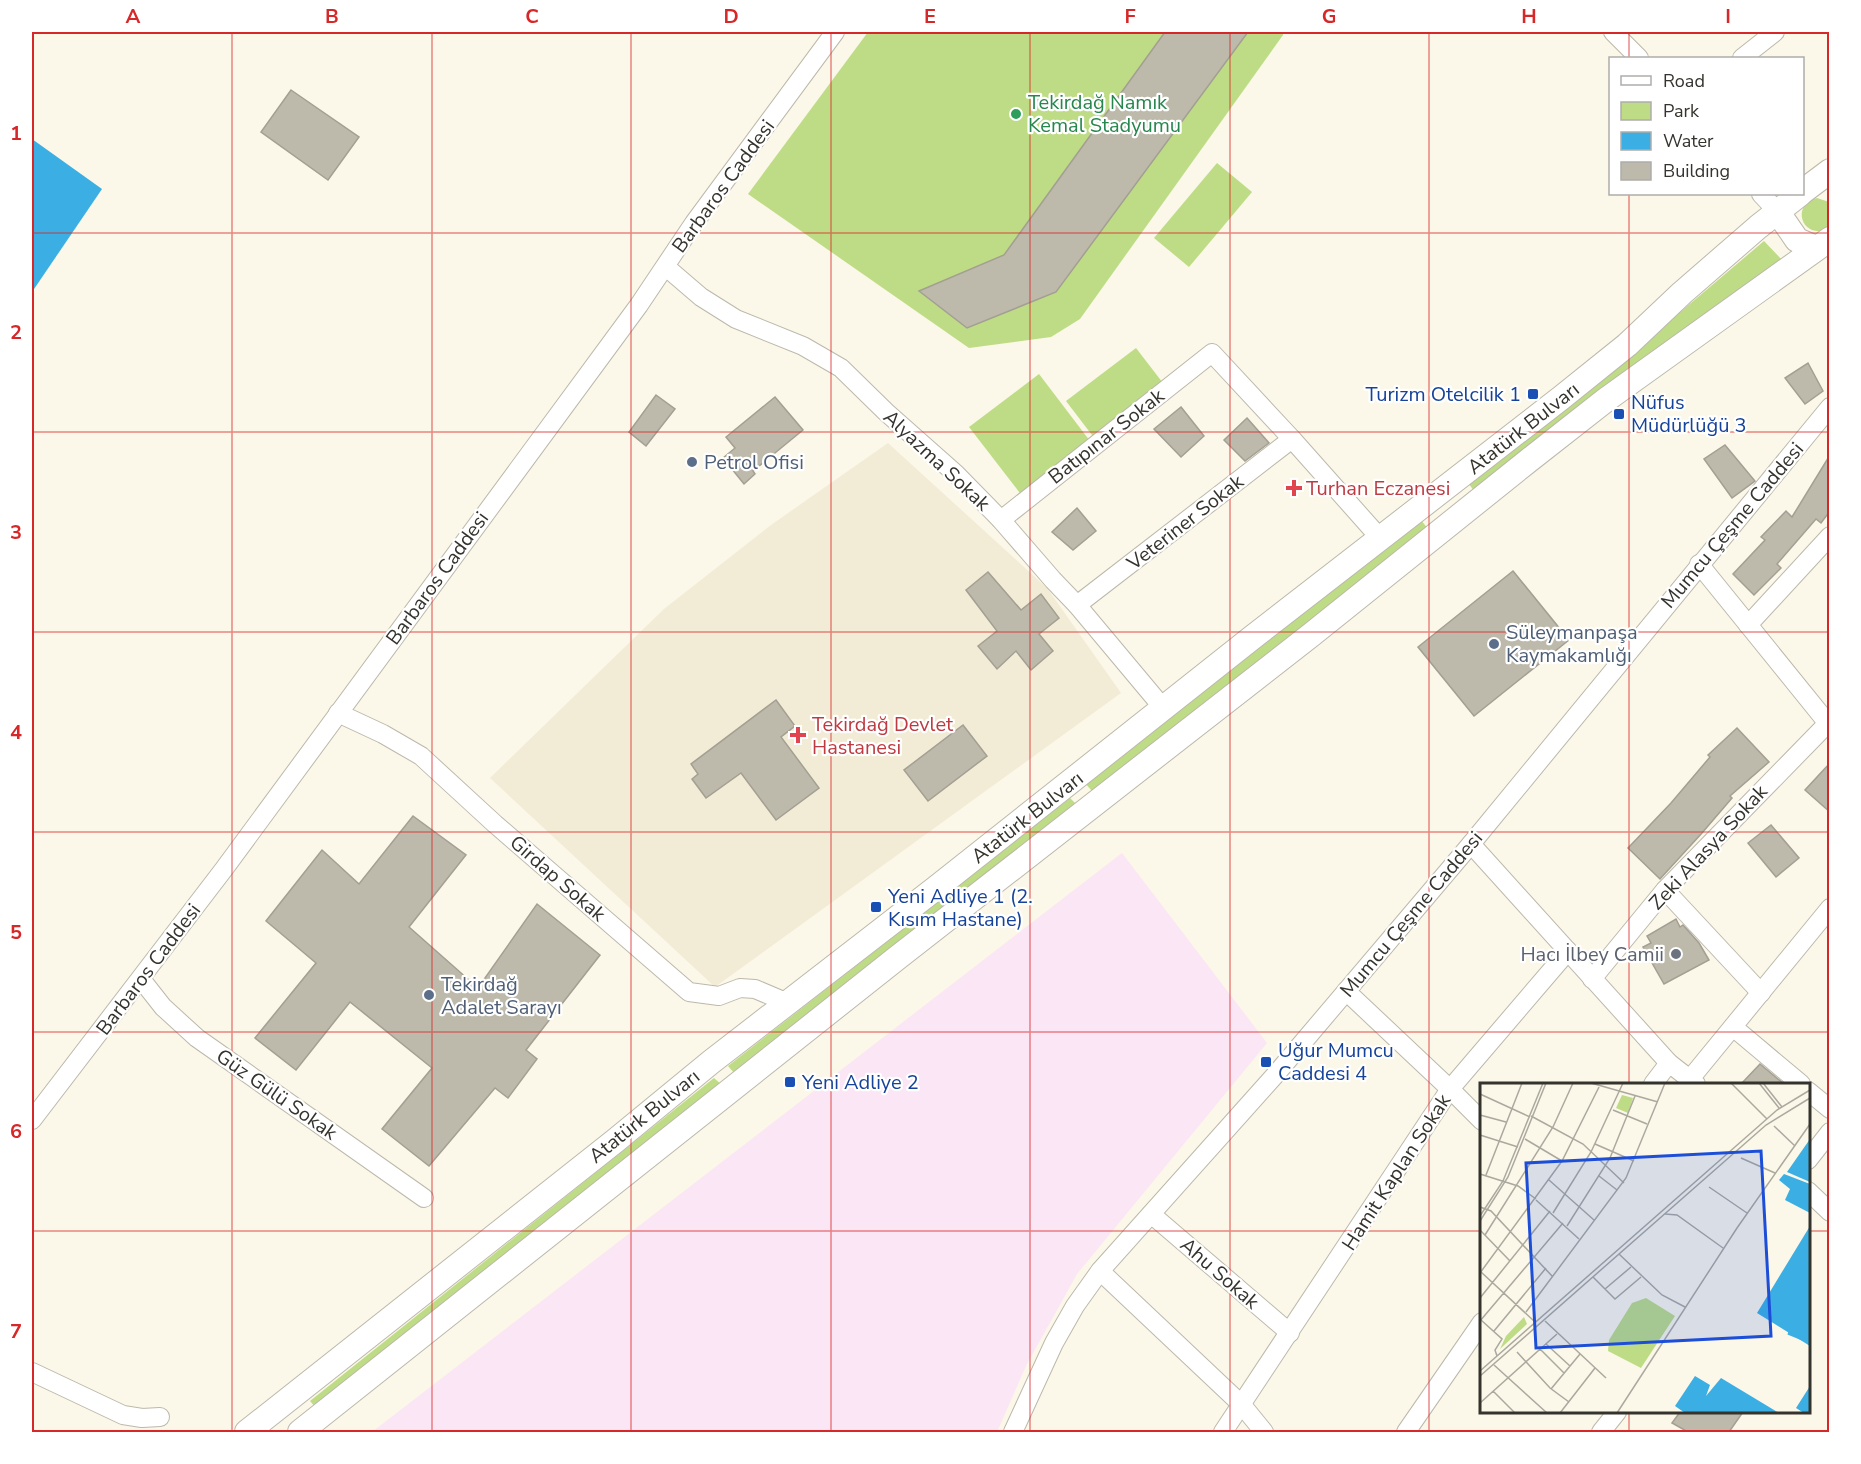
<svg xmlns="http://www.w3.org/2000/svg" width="1861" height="1464" font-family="'Nunito Sans',sans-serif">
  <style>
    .industrial { fill: #fbe6f5 }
    .built { fill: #f2ecd6 }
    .green { fill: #bedc85 }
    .water { fill: #3bafe3 }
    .building { fill: #bdb9ab; stroke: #a39f92; stroke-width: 1.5 }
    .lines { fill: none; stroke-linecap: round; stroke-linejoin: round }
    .minor-casing { stroke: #bcb9ab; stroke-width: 20 }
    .major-casing { stroke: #bcb9ab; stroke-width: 26 }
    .minor { stroke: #fff; stroke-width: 18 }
    .major { stroke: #fff; stroke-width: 24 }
    .grid { fill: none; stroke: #d62828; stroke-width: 1.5; stroke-opacity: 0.55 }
    .leisure-dot { fill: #2e9e5b; stroke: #fff; stroke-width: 2 }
    .transit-dot { fill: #1a4fb4; stroke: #fff; stroke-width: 2 }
    .service-dot { fill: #5c6f8a; stroke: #fff; stroke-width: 2 }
    .health-dot { fill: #e0444e; stroke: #fff; stroke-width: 2 }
    .worship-dot { fill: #6b7280; stroke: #fff; stroke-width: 2 }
    .labels { text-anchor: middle; stroke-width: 4.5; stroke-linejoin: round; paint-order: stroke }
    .leisure-label { font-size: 20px; fill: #27864d; stroke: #fff; text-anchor: start }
    .street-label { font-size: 20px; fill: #34332d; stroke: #fff }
    .transit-label { font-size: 20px; fill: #164399; stroke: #fff; text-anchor: start }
    .service-label { font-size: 20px; fill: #4e5e75; stroke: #fff; text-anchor: start }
    .health-label { font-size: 20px; fill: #be3a42; stroke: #fff; text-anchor: start }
    .worship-label { font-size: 20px; fill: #5b616d; stroke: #fff; text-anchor: end }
    .inset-river { fill: none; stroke: #3bafe3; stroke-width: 3 }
    .inset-road { fill: none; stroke: #aba99e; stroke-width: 1.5 }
    .view { fill: #1d4ed8; fill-opacity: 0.15; stroke: #1d4ed8; stroke-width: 3 }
    .inset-edge { fill: none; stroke: #34332d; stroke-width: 3 }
    .neatline { fill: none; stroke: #d62828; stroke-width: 2 }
    .grid-label { font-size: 20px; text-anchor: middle; font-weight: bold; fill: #d62828 }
  </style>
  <rect width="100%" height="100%" fill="#fbf7e9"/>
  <polygon class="industrial" points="1122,853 1267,1043 1077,1274 1026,1366 997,1432 372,1432"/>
  <polygon class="built" points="888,443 1047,588 1121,693 715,987 490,778 664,609 771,525"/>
  <g class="green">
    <polygon points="868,32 1283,32 1283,35 1080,319 1051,337 969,348 748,194"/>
    <polygon points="1217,163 1252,192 1189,267 1154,238"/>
    <path d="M1817,198L1829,202L1830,228C1803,242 1789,205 1817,198Z"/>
    <polygon points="1764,241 1784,262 1475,492 1468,483 1625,359"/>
    <polygon points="1136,348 1166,387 1095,439 1066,401"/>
    <polygon points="1039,374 1093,445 1023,497 969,427"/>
    <polygon points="1421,520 1428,529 1092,791 1084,782"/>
    <polygon points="1070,798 1076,804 735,1074 728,1066"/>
    <polygon points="714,1078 722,1085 317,1409 310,1401"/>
  </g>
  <polygon class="water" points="32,139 102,189 32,292"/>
  <g class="building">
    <polygon points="1165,32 1248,32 1056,292 967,328 919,291 1004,255"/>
    <polygon points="291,90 359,137 328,180 261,132"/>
    <polygon points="1808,363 1823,391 1805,404 1785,378"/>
    <polygon points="656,395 675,409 646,446 629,432"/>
    <polygon points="775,397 803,430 753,471 755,474 744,484 723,458 735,448 726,437"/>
    <polygon points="1181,407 1204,436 1181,457 1154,429"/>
    <polygon points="1247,418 1269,443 1245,461 1224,440"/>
    <polygon points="1725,445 1755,481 1732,498 1704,459"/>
    <polygon points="1830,455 1830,511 1821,523 1816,519 1777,564 1781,568 1754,595 1733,574 1765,540 1761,537 1786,511 1792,517"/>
    <polygon points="1077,508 1096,531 1073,550 1052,532"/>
    <polygon points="1513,571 1569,640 1474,716 1418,647"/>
    <polygon points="988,572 1021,610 1041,594 1059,618 1039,634 1053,651 1031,670 1016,651 997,669 978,646 997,631 966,590"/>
    <polygon points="776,700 795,726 781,737 819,788 776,820 741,773 706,798 692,779 698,774 691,764"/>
    <polygon points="963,725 987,756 928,801 904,770"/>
    <polygon points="1737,728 1769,762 1730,796 1732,798 1702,833 1660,879 1628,848 1671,803 1710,757 1708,755"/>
    <polygon points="1830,763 1830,812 1805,790"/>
    <polygon points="413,816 466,855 409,927 478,988 537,904 600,955 526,1050 537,1059 508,1098 495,1088 429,1166 382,1129 432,1068 350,1002 296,1070 255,1038 316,963 266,921 322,850 359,884"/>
    <polygon points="1771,825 1799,858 1776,877 1748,843"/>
    <polygon points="1676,919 1680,927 1683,925 1699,943 1709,960 1664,984 1643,947 1651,943 1647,936"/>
    <polygon points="1760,1064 1784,1084 1741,1084"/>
    <polygon points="1680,1412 1743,1412 1729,1432 1688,1432 1672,1423"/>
  </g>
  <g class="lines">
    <defs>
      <g id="minor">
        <polyline points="1613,32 1639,58"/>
        <polyline points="1742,58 1775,32"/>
        <polyline points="1761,194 1777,211"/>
        <polyline points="666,267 701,297 736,319 803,346 841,368 886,412 956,474 1001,520 1053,580 1077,605 1164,709"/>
        <polyline points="1001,520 1212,353 1292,439 1380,538"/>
        <polyline points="1699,564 1830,726"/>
        <polyline points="1077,605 1292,439"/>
        <polyline points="1748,625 1830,536"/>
        <polyline points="338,713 383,734 421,756 495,824 689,992 719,996 740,988 755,989 788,1003"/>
        <polyline points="1471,844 1669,1063 1696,1084"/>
        <polyline points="1665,890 1761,993"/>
        <polyline points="141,979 163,1007 197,1038 424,1198"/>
        <polyline points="1592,979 1665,890 1830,721"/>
        <polyline points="1346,991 1450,1089 1482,1121"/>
        <polyline points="1733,1027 1801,1084"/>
        <polyline points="1690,1079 1830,908"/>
        <polyline points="1653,1084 1669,1063"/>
        <polyline points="1808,1091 1830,1109"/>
        <polyline points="32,1120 224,869 639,305 694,223 835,32"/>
        <polyline points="1808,1160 1830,1132"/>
        <polyline points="1808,1191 1830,1212"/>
        <polyline points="1151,1214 1290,1333"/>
        <polyline points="1100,1271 1242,1405 1264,1432"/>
        <polyline points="32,1372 123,1415 142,1418 160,1417"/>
        <polyline points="1013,1432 1054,1343 1075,1306 1100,1271 1276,1074 1471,844 1830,407"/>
        <polyline points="1223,1432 1450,1089 1568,951"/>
        <polyline points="1406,1432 1482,1322"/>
        <polyline points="1601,1432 1617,1412"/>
      </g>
      <g id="major">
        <polyline points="1802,192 1830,171"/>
        <polyline points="1777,211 1797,240 1816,248"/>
        <polyline points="247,1432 615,1141 711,1062 936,888 1253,637 1561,398 1627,345 1682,293 1758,227 1800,194"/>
        <polyline points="300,1432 897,958 1311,635 1528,461 1607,399 1830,239"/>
      </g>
    </defs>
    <use href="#minor" class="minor-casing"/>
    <use href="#major" class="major-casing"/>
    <use href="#minor" class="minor"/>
    <use href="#major" class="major"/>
  </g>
  <path class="grid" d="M232,32V1432M432,32V1432M631,32V1432M831,32V1432M1030,32V1432M1230,32V1432M1429,32V1432M1629,32V58M1629,194V1084M32,233H1830M32,432H1830M32,632H1830M32,832H1830M32,1032H1830M32,1231H1482M1808,1231H1830M1629,1412V1432"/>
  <circle class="leisure-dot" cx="1016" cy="114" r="6"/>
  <g class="transit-dot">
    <rect x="1527" y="388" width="12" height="12" rx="3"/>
    <rect x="1613" y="408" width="12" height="12" rx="3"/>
    <rect x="870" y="901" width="12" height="12" rx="3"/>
    <rect x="1260" y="1056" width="12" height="12" rx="3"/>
    <rect x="784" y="1076" width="12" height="12" rx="3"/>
  </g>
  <g class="service-dot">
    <circle cx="692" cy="462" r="6"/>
    <circle cx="1494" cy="644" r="6"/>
    <circle cx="429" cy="995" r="6"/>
  </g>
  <g class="health-dot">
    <path d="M1291 479h6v6h6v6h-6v6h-6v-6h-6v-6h6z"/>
    <path d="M795 726h6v6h6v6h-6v6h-6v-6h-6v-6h6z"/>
  </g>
  <circle class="worship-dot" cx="1676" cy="954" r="6"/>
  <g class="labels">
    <g class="leisure-label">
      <text x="1028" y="109">Tekirdağ Namık<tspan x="1028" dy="23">Kemal Stadyumu</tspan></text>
    </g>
    <g class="street-label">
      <text transform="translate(723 186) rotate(-54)" y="7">Barbaros Caddesi</text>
      <text transform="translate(1523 428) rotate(-38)" y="7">Atatürk Bulvarı</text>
      <text transform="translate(1106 436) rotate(-38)" y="7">Batıpınar Sokak</text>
      <text transform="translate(937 460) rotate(43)" y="7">Alyazma Sokak</text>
      <text transform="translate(1185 522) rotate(-38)" y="7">Veteriner Sokak</text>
      <text transform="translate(1732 525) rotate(-50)" y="7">Mumcu Çeşme Caddesi</text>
      <text transform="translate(437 578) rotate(-54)" y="7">Barbaros Caddesi</text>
      <text transform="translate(1027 817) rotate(-38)" y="7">Atatürk Bulvarı</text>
      <text transform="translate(1708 847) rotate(-47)" y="7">Zeki Alasya Sokak</text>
      <text transform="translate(558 878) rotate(41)" y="7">Girdap Sokak</text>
      <text transform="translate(1411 914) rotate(-50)" y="7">Mumcu Çeşme Caddesi</text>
      <text transform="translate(148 969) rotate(-53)" y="7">Barbaros Caddesi</text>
      <text transform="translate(277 1094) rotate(35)" y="7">Güz Gülü Sokak</text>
      <text transform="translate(644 1116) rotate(-39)" y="7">Atatürk Bulvarı</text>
      <text transform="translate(1396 1172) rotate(-57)" y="7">Hamit Kaplan Sokak</text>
      <text transform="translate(1220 1273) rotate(41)" y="7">Ahu Sokak</text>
    </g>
    <g class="transit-label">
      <text x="1521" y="401" text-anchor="end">Turizm Otelcilik 1</text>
      <text x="1631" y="409">Nüfus<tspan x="1631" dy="23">Müdürlüğü 3</tspan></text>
      <text x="888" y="903">Yeni Adliye 1 (2.<tspan x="888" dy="23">Kısım Hastane)</tspan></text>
      <text x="1278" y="1057">Uğur Mumcu<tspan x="1278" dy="23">Caddesi 4</tspan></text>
      <text x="802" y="1089">Yeni Adliye 2</text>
    </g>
    <g class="service-label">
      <text x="704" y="469">Petrol Ofisi</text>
      <text x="1506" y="639">Süleymanpaşa<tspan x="1506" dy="23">Kaymakamlığı</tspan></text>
      <text x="441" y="991">Tekirdağ<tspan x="441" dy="23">Adalet Sarayı</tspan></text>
    </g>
    <g class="health-label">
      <text x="1306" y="495">Turhan Eczanesi</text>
      <text x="812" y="731">Tekirdağ Devlet<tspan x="812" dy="23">Hastanesi</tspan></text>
    </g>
    <g class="worship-label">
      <text x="1664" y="961">Hacı İlbey Camii</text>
    </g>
  </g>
  <g transform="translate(1480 1083)">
    <rect width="330" height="330" fill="#fbf7e9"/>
    <path d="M142,12L153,15L148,30L136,25ZM166,215L195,233L161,285L128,268L129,257L152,220ZM44,234L47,241L20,266L26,253Z" fill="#bedc85"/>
    <path d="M330,56V99L307,89ZM304,91L330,101V130L305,117L310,106L299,97ZM330,143V263L277,230ZM215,293L230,302L226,313L241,295L299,330H205L195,323ZM330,303V330H324L316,325Z" fill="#3bafe3"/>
    <path class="inset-river" d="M308,250L330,259M310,250L330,252"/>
    <path class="inset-road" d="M111,0L178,19M251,0L287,36M279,0L299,25M283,0L302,24M0,11L50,34M133,27L167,41M0,32L26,39M51,33L103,61L144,100M294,43L315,63M0,52L38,64M45,56L82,78M115,61L154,78M261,75L295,90M0,91L38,103L56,116M6,92L42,0M119,93L137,107M69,97L114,137M229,104L267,130M56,117L99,156M0,124L11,128L72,193M73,130L111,69L143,0M185,131L197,132L243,165M0,133L23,98L63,0M0,138L28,94L66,0M87,143L130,75L155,13M0,147L30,178M5,152L73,44L93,0M139,171L182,212L205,224M1,189L54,238M0,190L82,78L119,4M113,194L135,216L161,194M125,206L151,184M0,215L70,128M46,229L146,95L185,0M1,237L22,256L15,267L17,273M0,238L83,140M65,238L126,295M14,248L66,185M66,261L90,283M60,266L84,290M37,269L70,305L89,319M14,282L67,330M0,288L297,27L330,7M0,293L286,42L330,15M71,306L100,271M13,308L35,330M0,320L77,251M80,330L115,285M137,330L257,145L330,41"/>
    <path class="view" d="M281,68L291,253L56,265L46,80Z"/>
    <rect width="330" height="330" class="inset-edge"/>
  </g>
  <rect width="1861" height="1464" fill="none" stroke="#ffffff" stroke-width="66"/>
  <rect x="1609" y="57" width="195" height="138" fill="#ffffff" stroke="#aeadab" stroke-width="1.5"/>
  <rect x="1621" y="76" width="30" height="9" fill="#ffffff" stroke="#aeadab" stroke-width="1.5"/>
  <text x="1663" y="87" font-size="18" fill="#34332d">Road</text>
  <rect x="1621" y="102" width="30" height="18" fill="#bedc85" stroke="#aeadab" stroke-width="1.5"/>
  <text x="1663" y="117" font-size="18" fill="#34332d">Park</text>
  <rect x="1621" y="132" width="30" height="18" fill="#3bafe3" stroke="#aeadab" stroke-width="1.5"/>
  <text x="1663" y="147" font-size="18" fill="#34332d">Water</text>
  <rect x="1621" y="162" width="30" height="18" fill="#bdb9ab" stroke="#aeadab" stroke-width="1.5"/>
  <text x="1663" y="177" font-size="18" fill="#34332d">Building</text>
  <rect x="33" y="33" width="1795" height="1398" class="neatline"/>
  <g class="grid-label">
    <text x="133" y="23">A</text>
    <text x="332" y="23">B</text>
    <text x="532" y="23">C</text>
    <text x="731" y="23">D</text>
    <text x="930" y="23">E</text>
    <text x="1130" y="23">F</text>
    <text x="1329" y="23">G</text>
    <text x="1529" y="23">H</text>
    <text x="1728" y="23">I</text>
    <text x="16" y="140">1</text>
    <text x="16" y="339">2</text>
    <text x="16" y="539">3</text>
    <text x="16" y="739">4</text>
    <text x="16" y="939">5</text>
    <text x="16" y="1138">6</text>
    <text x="16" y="1338">7</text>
  </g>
</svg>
